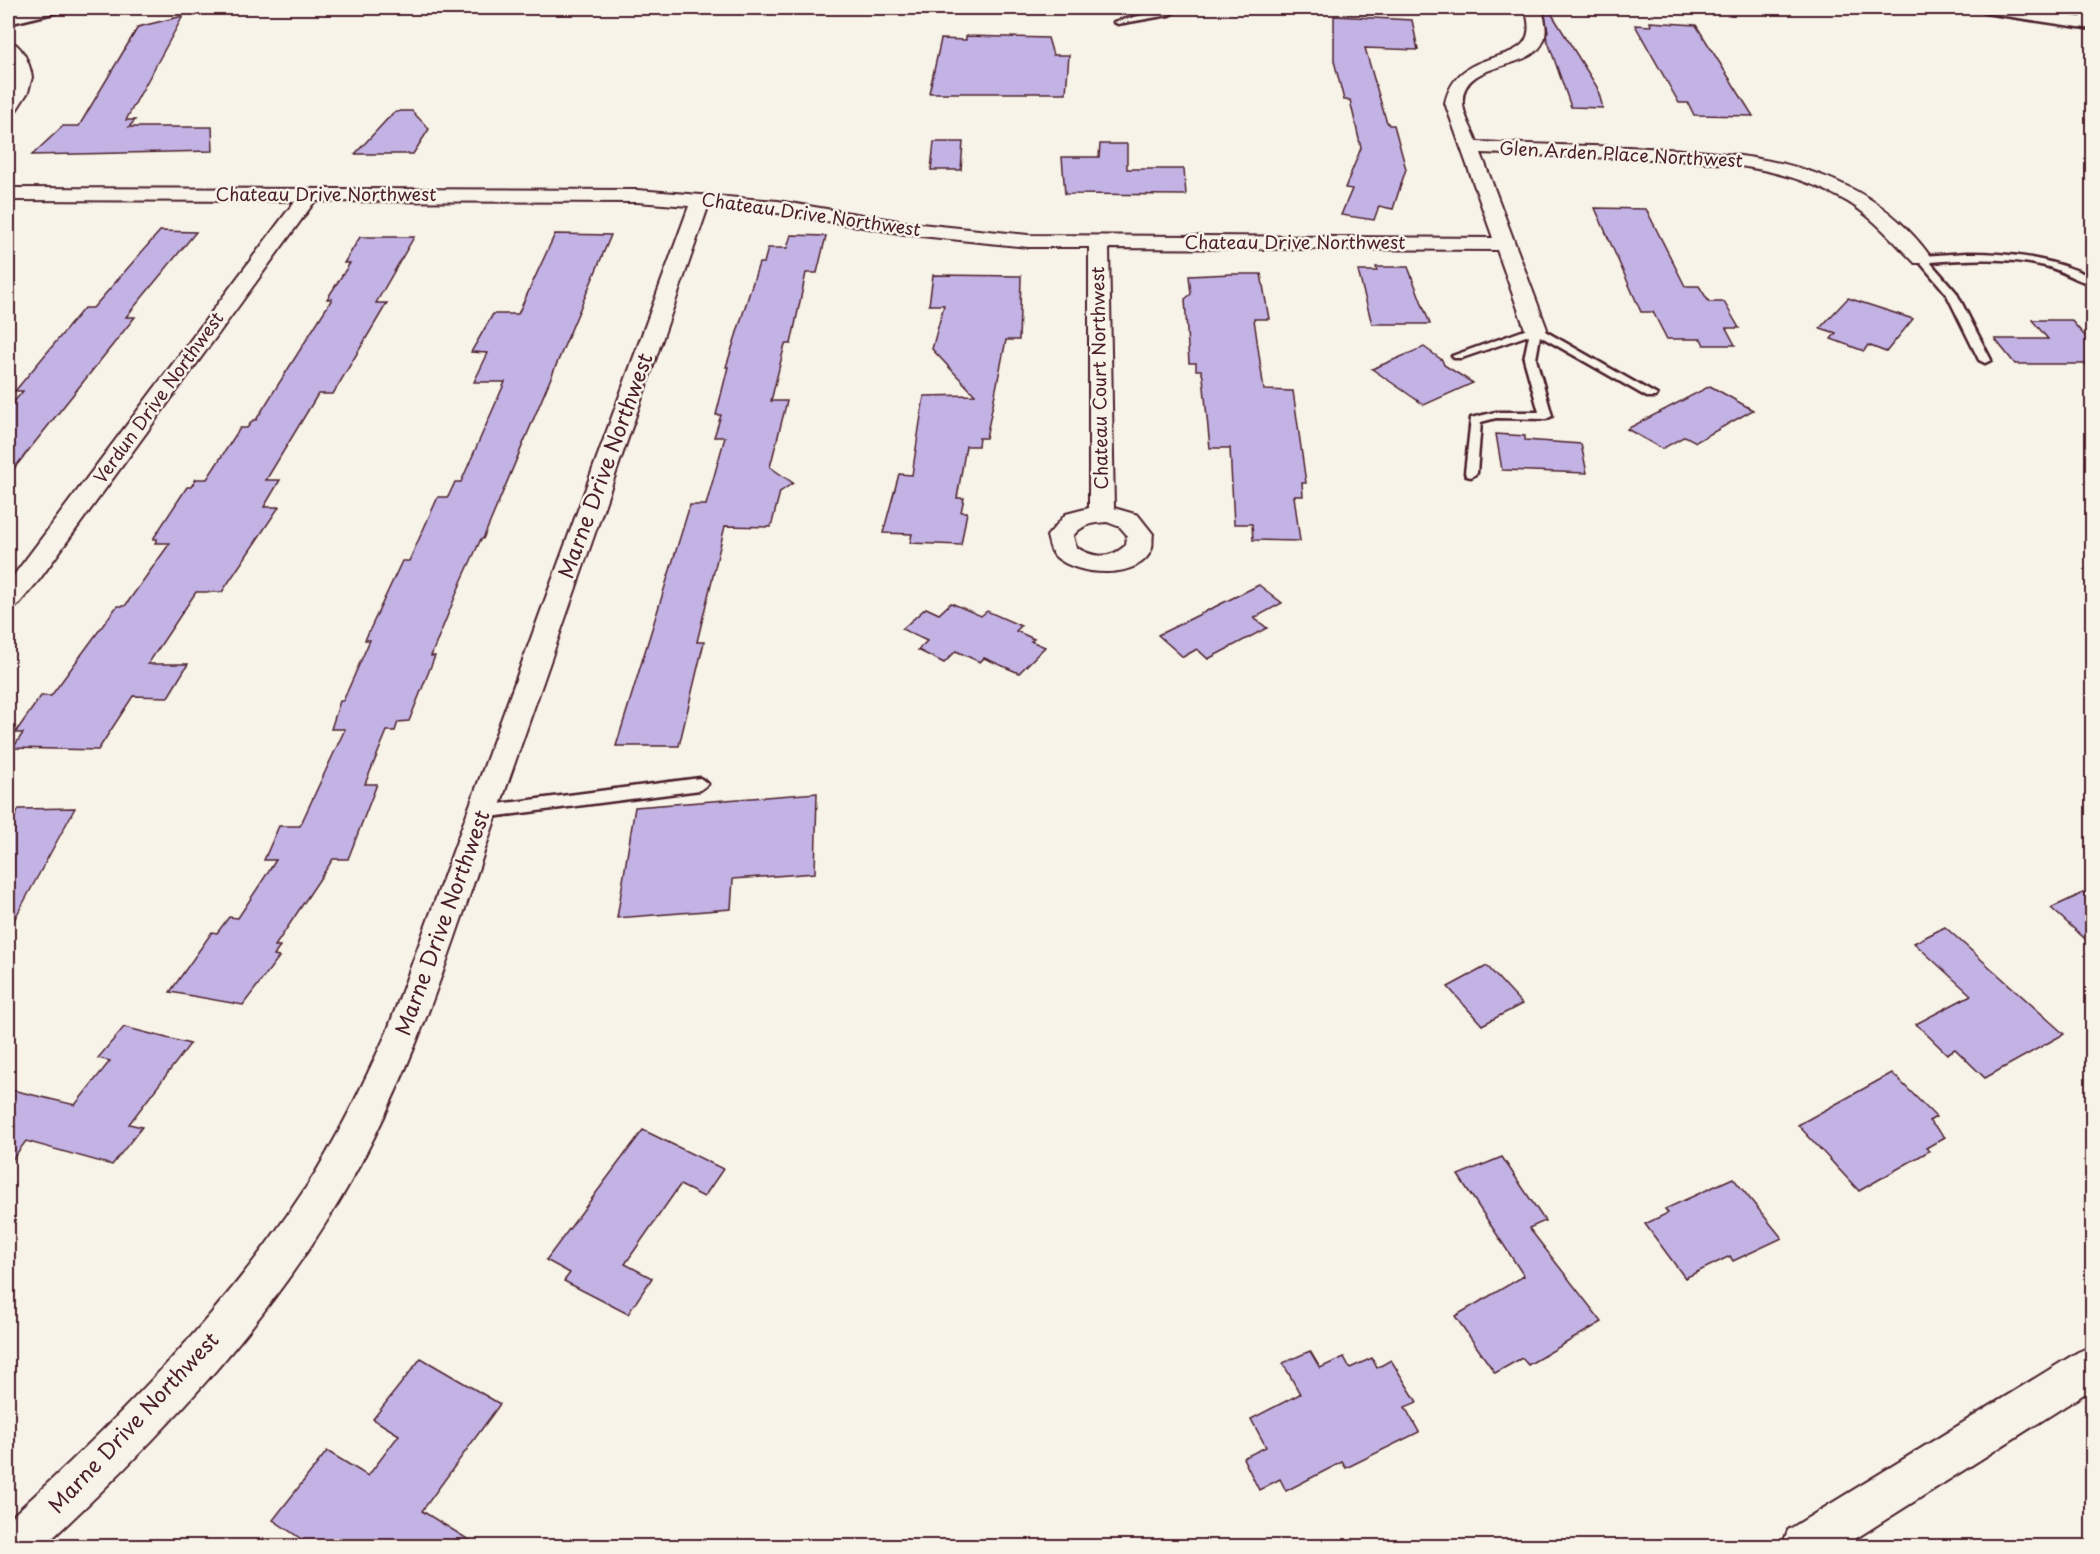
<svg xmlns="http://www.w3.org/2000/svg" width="2100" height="1554" font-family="'Playpen Sans',sans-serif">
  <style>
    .building { fill: #c3b3e4; stroke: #4a1f2b; stroke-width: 1.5 }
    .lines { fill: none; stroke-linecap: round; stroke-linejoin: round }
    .lane-casing { stroke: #4a1f2b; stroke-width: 5 }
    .street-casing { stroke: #4a1f2b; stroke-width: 4 }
    .secondary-casing { stroke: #4a1f2b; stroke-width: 5 }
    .lane { fill: #f7f3e8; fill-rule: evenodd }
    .street { fill: #f7f3e8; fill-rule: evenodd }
    .secondary { fill: #f7f3e8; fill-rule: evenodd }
    .labels { text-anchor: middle; stroke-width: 5; stroke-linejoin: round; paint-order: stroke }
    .far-street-label { font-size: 18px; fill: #4a1f2b; stroke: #f7f3e8 }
    .street-label { font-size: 21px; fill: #4a1f2b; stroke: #f7f3e8 }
  </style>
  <rect width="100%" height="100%" fill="#f7f3e8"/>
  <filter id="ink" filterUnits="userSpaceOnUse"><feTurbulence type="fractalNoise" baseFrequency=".0167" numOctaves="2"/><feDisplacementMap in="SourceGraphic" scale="12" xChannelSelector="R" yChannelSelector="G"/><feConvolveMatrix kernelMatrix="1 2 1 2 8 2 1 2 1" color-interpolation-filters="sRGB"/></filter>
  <g filter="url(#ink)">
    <g class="building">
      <polygon points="1548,8 1597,87 1603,108 1571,107 1546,36 1548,31 1544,10"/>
      <polygon points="183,16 126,120 135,120 129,127 212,127 213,151 32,155 63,126 79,126 138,27"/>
      <polygon points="1334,16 1412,20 1418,50 1365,48 1386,120 1389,125 1394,125 1406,169 1393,209 1379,206 1374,220 1341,215 1352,189 1345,188 1361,148 1350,100 1344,100 1334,61"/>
      <polygon points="1650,22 1696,25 1753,116 1694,115 1688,103 1679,103 1635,25 1651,26"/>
      <polygon points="966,36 1048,38 1053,55 1069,55 1066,93 929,93 941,39 966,40"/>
      <polygon points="401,111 412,111 429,129 413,154 355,154 393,113"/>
      <polygon points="934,142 963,142 961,170 931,170"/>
      <polygon points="1100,144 1127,144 1127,169 1184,169 1186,195 1065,194 1062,157 1099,157"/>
      <polygon points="1595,208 1646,209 1685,286 1699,286 1709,302 1724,302 1739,328 1726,328 1735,345 1704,345 1701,339 1667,339 1653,312 1641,312"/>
      <polygon points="160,231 196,232 126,317 135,317 8,476 8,409 23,391 15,391 84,308 93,308"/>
      <polygon points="555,234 611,235 483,539 481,539 462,580 431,656 435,656 409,721 398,722 395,731 387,731 365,784 377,784 348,859 333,859 275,946 280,946 274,956 279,957 243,1005 170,992 212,932 217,933 229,917 238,918 276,860 264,860 279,826 300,826 345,729 331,729 340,701 343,701 370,640 365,640 402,561 409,561 438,497 448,497 455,482 461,482 505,382 474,382 488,353 471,352 493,314 518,314"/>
      <polygon points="791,235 826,236 817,273 806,273 791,344 785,344 771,401 787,401 770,467 793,483 780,492 771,527 725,526 697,642 704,642 679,746 616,746 690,505 706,505 725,437 714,437 721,415 716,415 728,367 726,367 759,263 764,263 768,248 787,248"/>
      <polygon points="360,237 414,237 376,303 387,303 333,394 318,394 266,480 280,480 264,507 279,507 222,592 196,592 148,664 188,664 168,697 133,696 98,750 13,748 23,733 15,733 41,696 51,696 117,606 125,606 170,543 155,543 157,539 153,539 187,487 191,487 196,479 207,479 240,428 247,428 253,420 256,420 332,299 327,299 350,263 344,263"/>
      <polygon points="1376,267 1408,267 1430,324 1372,324 1358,271 1377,271"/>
      <polygon points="1231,274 1261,274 1269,319 1254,319 1264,390 1293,391 1306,483 1302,483 1303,496 1294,496 1300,541 1253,540 1252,524 1234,524 1230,448 1210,448 1203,377 1201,370 1196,370 1196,363 1189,363 1185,299 1191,294 1189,276"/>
      <polygon points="933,275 1021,276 1021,279 1019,340 1006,340 986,438 979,438 978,446 966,446 957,498 964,498 961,512 967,512 961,545 910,543 912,534 883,533 899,474 912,475 924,396 975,395 932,349 944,305 929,305"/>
      <polygon points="1848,298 1913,319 1886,352 1868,345 1864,351 1831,339 1836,333 1820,328"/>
      <polygon points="2032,320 2071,320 2092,344 2092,364 2015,364 1995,339 2048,339"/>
      <polygon points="1424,347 1442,360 1444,365 1473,383 1424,405 1372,369"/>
      <polygon points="1710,386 1753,410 1696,442 1685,436 1662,449 1627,429"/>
      <polygon points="1496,434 1525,436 1525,440 1581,444 1587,473 1502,470"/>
      <polygon points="1259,585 1282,603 1254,618 1267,628 1208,659 1197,649 1183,657 1158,635"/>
      <polygon points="951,603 981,616 987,611 1021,626 1016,631 1034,639 1031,641 1045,647 1019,673 984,658 980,662 956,651 944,663 918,650 927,641 902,629 926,608 939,614"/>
      <polygon points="817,793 815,873 733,879 731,909 617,918 635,807"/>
      <polygon points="75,808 8,931 8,829 19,809"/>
      <polygon points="2092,889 2092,945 2051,908"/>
      <polygon points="1945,927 2064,1034 1985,1078 1955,1049 1947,1054 1916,1024 1971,995 1914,943"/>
      <polygon points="1487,966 1522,1004 1482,1025 1448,987"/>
      <polygon points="124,1027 190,1044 129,1124 142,1127 112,1165 26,1141 8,1165 8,1089 75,1105 110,1061 98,1058"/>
      <polygon points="1892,1073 1936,1117 1929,1121 1945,1137 1926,1148 1929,1151 1859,1191 1798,1125"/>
      <polygon points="643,1130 723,1169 704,1197 680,1185 625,1264 652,1278 628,1314 564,1281 570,1273 546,1260"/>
      <polygon points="1502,1157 1545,1221 1529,1228 1602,1322 1528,1365 1522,1358 1495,1373 1455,1316 1524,1276 1458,1175"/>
      <polygon points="1733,1178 1782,1238 1733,1261 1730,1256 1685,1278 1645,1224 1668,1213 1665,1209"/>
      <polygon points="1310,1351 1320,1368 1344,1357 1350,1368 1372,1358 1377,1368 1391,1360 1417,1402 1405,1407 1419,1432 1346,1468 1342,1462 1286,1491 1280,1479 1259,1490 1243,1458 1266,1447 1251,1419 1300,1394 1283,1363"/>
      <polygon points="421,1358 500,1404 422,1511 479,1546 312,1546 273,1520 327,1451 368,1476 399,1435 373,1419"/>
    </g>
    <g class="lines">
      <defs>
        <g id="lane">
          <polygon points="1172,8 1181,8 1169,15 1118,24 1114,22"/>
          <polygon points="2082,8 2090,8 2088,23 2084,25 2080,23"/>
          <path d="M1967,253C2011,253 2052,258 2092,277V284C2076,281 2062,270 2045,266C2007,257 1968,259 1930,262L1956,292L1991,360L1985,363L1979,360L1946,293L1917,259L1922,256Z"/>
          <polygon points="1536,326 1657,395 1655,397 1647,397 1540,336 1536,359 1552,416 1546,419 1496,418 1481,422 1477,473 1471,477 1467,476 1465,473 1471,418 1496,412 1539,412 1524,359 1529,335 1462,358 1454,358 1452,356"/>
          <polygon points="700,778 708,784 700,790 483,818 478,816 475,812 478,808 483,806"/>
        </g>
        <g id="street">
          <path d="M1525,8H1541C1569,83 1460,48 1463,103C1463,115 1473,130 1477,142C1527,144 1578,146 1628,147C1739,152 1862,158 1932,259L1929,263H1915C1893,241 1874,218 1848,202C1781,162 1702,161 1627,158C1578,157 1530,155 1481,153L1547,329L1544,334H1528L1525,329L1497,250L1109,248L1114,508L1138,515L1153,534C1152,538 1153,544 1152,548C1141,581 1077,576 1056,557C1050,552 1049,543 1047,536L1066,514L1089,508V247H1028L911,235L778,213L708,207C641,402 573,596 505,791C455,934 413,1083 332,1213C255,1338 151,1447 44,1546H8V1520C117,1421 223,1313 305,1189C337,1140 362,1086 387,1032L689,206L637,202L315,201L39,580L17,606L8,609V583L295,201L8,200V188L637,190L778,201L911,223L1028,235L1493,238L1445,103C1460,35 1547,77 1525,8ZM1107,522L1120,527L1127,535L1126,545C1110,560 1093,558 1076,547L1073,536C1083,524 1092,523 1107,522Z"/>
          <path d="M8,40C22,44 30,64 32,77L28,92L14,114L8,115C6,101 15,92 15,78C16,63 6,55 8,40Z"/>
          <polygon points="2092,1346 2092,1389 1844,1546 1782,1546 1788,1530 2078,1352"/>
        </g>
        <g id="secondary">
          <polygon points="33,8 61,8 58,12 8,24 8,14"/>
          <polygon points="1976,8 2017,8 2092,19 2092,29 1985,13"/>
        </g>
      </defs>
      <use href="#lane" class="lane-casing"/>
      <use href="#street" class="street-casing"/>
      <use href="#secondary" class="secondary-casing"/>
      <use href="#lane" class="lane"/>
      <use href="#street" class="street"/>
      <use href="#secondary" class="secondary"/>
    </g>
  </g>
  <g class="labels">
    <g class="far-street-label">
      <text transform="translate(1621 155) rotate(3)" y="6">Glen Arden Place Northwest</text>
      <text x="326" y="201">Chateau Drive Northwest</text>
      <text transform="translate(811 215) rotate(8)" y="6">Chateau Drive Northwest</text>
      <text x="1295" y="249">Chateau Drive Northwest</text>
      <text transform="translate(1100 378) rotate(-91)" y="6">Chateau Court Northwest</text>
      <text transform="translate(159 398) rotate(-54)" y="6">Verdun Drive Northwest</text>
    </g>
    <g class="street-label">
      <text transform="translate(606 466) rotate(-70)" y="7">Marne Drive Northwest</text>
      <text transform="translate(443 923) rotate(-70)" y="7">Marne Drive Northwest</text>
      <text transform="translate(134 1423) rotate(-47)" y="7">Marne Drive Northwest</text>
    </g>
  </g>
  <rect width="2100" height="1554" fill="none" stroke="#f7f3e8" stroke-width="30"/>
  <rect x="15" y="15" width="2070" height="1524" fill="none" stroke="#4a1f2b" stroke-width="2" filter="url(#ink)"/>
</svg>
